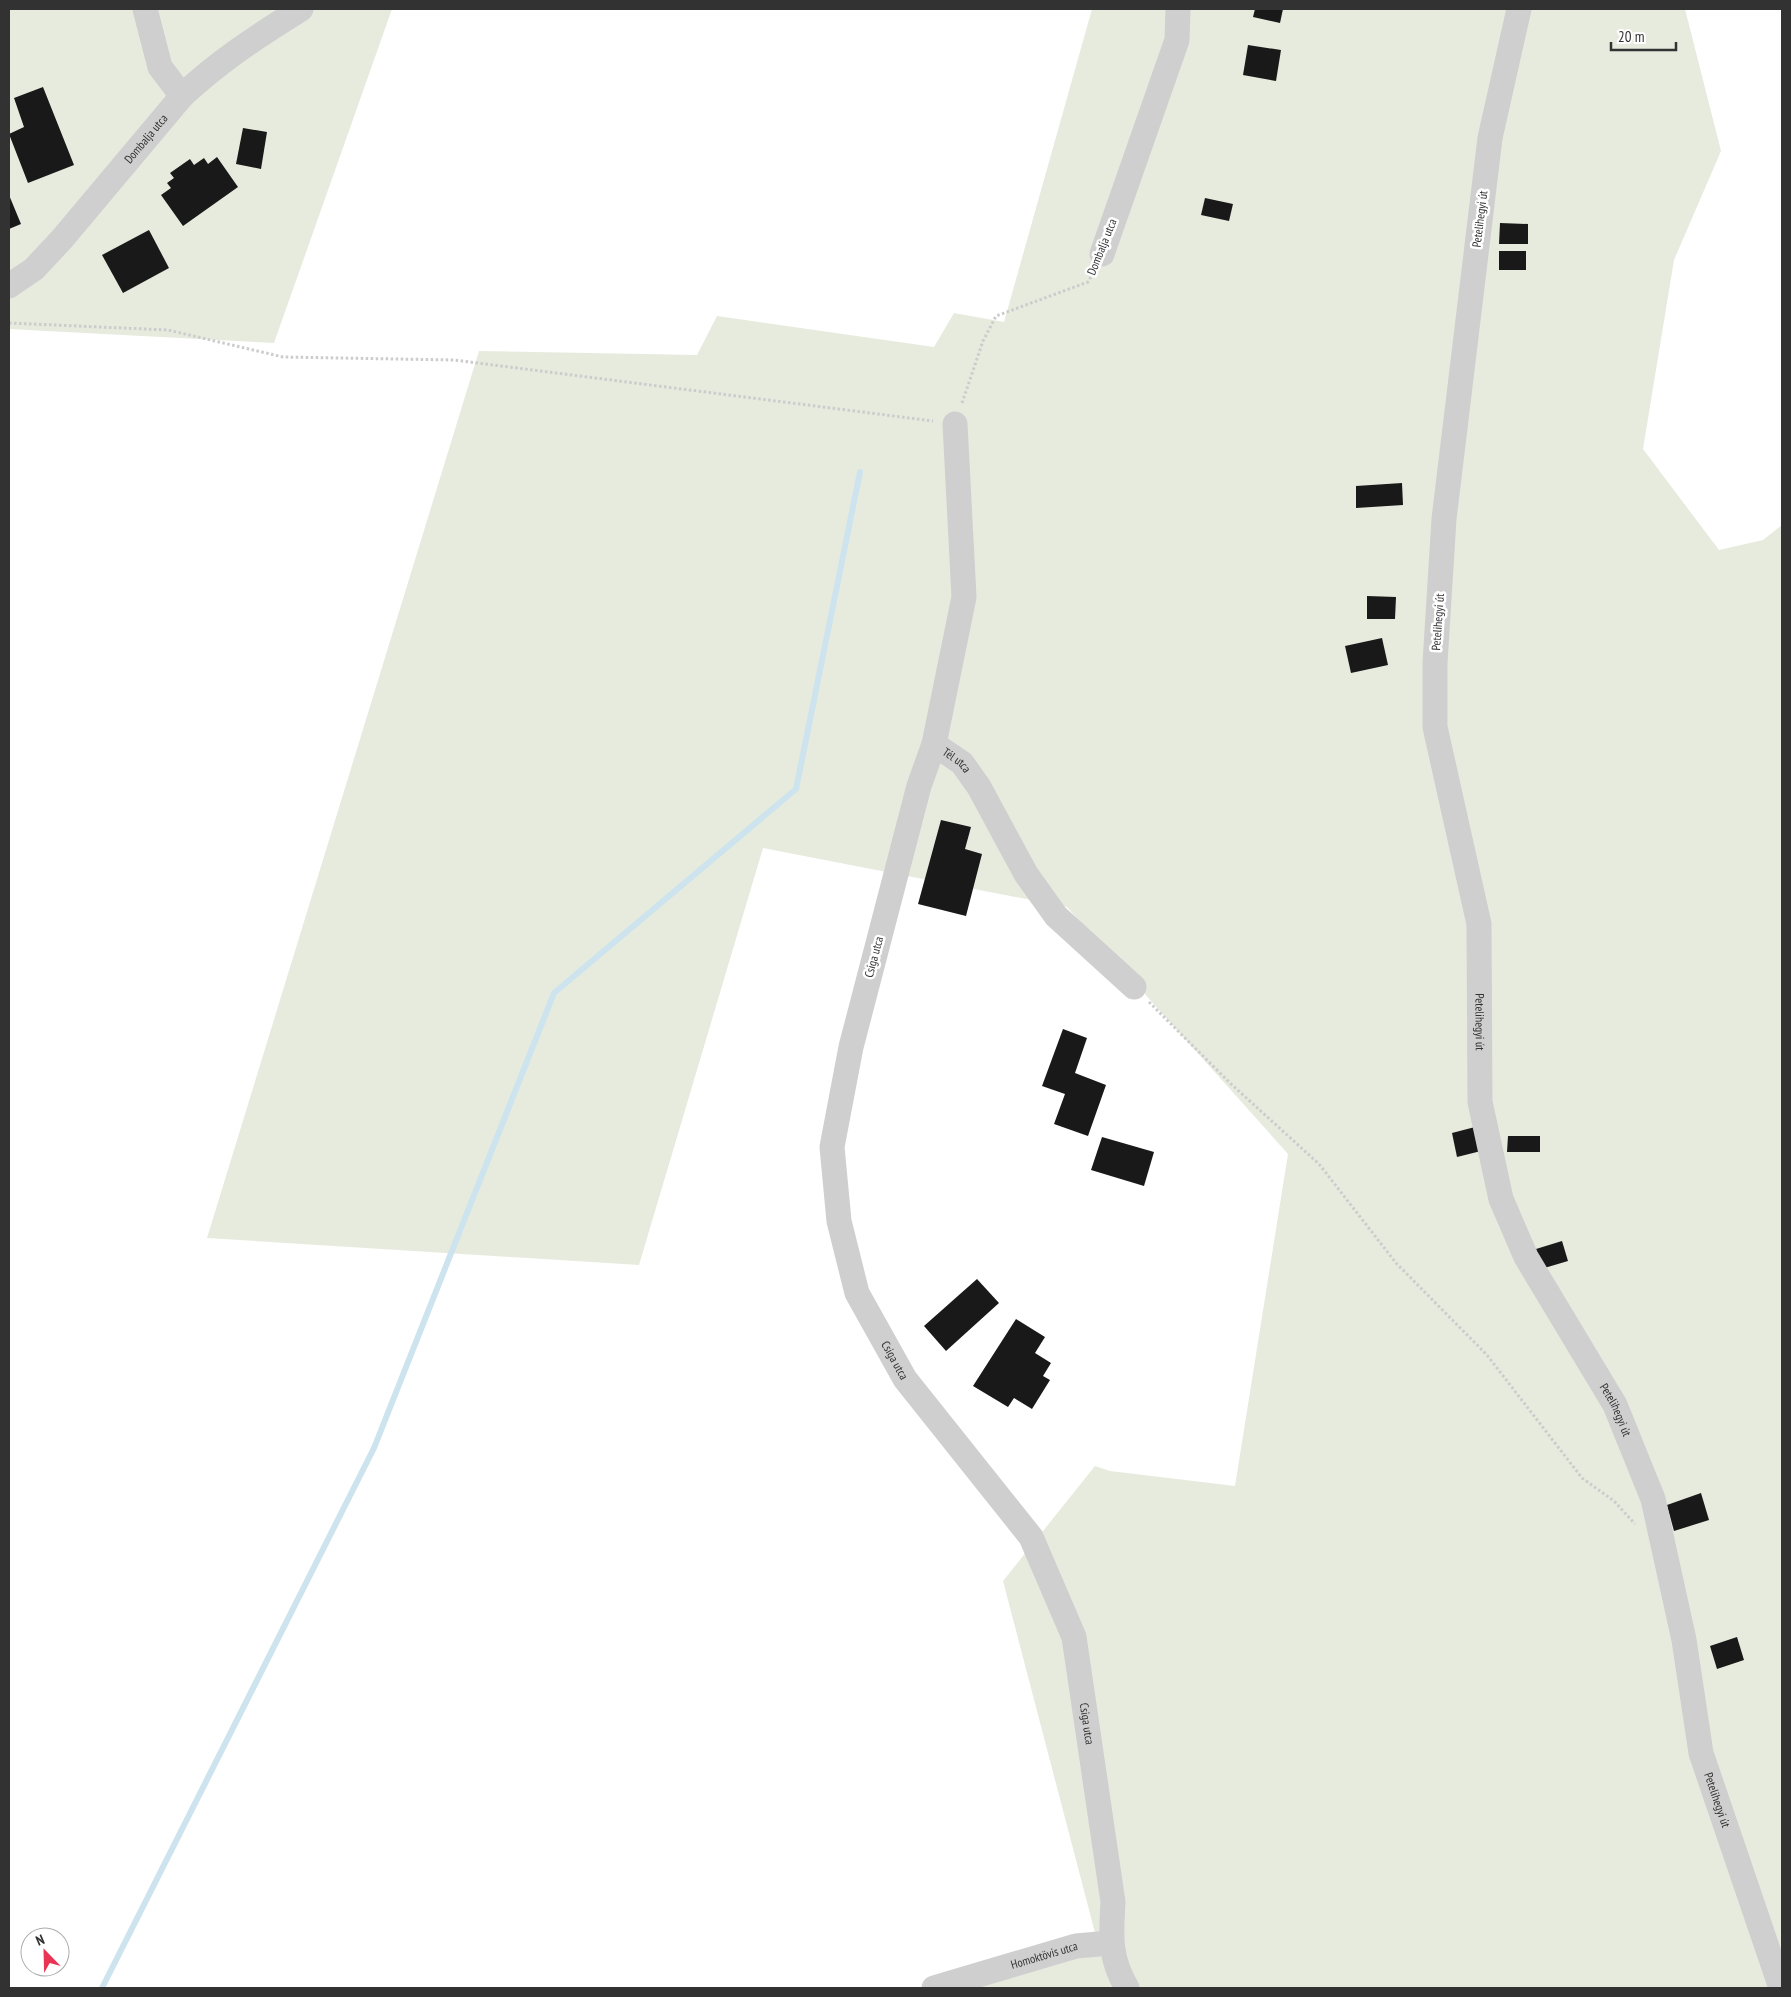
<svg xmlns="http://www.w3.org/2000/svg" width="1791" height="1997" font-family="'PT Sans Narrow',sans-serif">
  <style>
    .green { fill: #e6ebde }
    .lines { fill: none; stroke-linecap: round; stroke-linejoin: round }
    .stream { stroke: #cde4ee; stroke-width: 6 }
    .building { fill: #191919 }
    .path { stroke: #ccc; stroke-width: 3; stroke-dasharray: 2.5 2.5; stroke-linecap: butt }
    .minor { stroke: #cfcfcf; stroke-width: 25 }
    .labels { text-anchor: middle; stroke-width: 5; stroke-linejoin: round; paint-order: stroke }
    .street-label { font-size: 12px; fill: #323232; stroke: #fff }
  </style>
  <rect width="100%" height="100%" fill="#fff"/>
  <g class="green">
    <polygon points="9,9 392,9 274,343 9,329"/>
    <polygon points="1092,9 1685,9 1721,151 1674,260 1643,449 1719,550 1763,540 1782,525 1782,1988 916,1988 1099,1948 1003,1581 1095,1466 1110,1471 1235,1486 1288,1154 1067,907 763,848 639,1265 207,1238 479,351 697,355 717,316 934,347 954,313 1004,322"/>
  </g>
  <g class="lines">
    <polyline class="stream" points="102,1988 374,1448 554,993 796,789 860,472"/>
  </g>
  <g class="building">
    <polygon points="1255,9 1283,9 1280,23 1253,17"/>
    <polygon points="1248,45 1281,50 1276,81 1243,75"/>
    <polygon points="43,87 74,165 28,183 9,134 24,127 14,98"/>
    <polygon points="243,128 267,132 261,169 236,164"/>
    <polygon points="217,157 238,187 183,226 161,195 171,188 167,183 174,178 170,173 190,159 194,165 204,158 208,164"/>
    <polygon points="9,195 21,224 9,229"/>
    <polygon points="1205,198 1233,204 1229,221 1201,215"/>
    <polygon points="1500,223 1528,224 1528,244 1499,244"/>
    <polygon points="149,230 169,268 123,293 102,255"/>
    <rect x="1499" y="251" width="27" height="19"/>
    <polygon points="1402,483 1403,505 1356,508 1356,486"/>
    <polygon points="1367,596 1396,597 1395,619 1367,619"/>
    <polygon points="1382,638 1388,665 1351,673 1345,646"/>
    <polygon points="941,820 971,827 965,849 982,854 966,916 918,904"/>
    <polygon points="1063,1029 1087,1038 1075,1073 1106,1085 1088,1136 1054,1124 1065,1094 1042,1086"/>
    <polygon points="1475,1127 1481,1151 1457,1157 1452,1133"/>
    <polygon points="1508,1136 1540,1136 1540,1152 1507,1152"/>
    <polygon points="1102,1137 1154,1152 1144,1186 1091,1170"/>
    <polygon points="1562,1241 1568,1261 1541,1269 1536,1249"/>
    <polygon points="977,1279 999,1303 946,1351 924,1326"/>
    <polygon points="1016,1319 1045,1337 1035,1353 1051,1363 1043,1376 1050,1380 1032,1409 1014,1398 1008,1407 973,1386"/>
    <polygon points="1701,1493 1709,1520 1674,1531 1667,1505"/>
    <polygon points="1737,1637 1744,1660 1717,1669 1710,1646"/>
  </g>
  <g class="lines">
    <g class="path">
      <polyline points="9,323 168,330 283,357 454,360 933,421"/>
      <polyline points="962,403 983,341 996,316 1088,282 1093,273"/>
      <polyline points="1149,1002 1230,1083 1319,1164 1396,1263 1487,1355 1582,1478 1614,1501 1635,1524"/>
    </g>
    <g class="minor">
      <polyline points="145,9 160,67 182,96"/>
      <path id="s1" d="M1519,9L1490,138L1444,519L1435,663V727L1479,924L1480,1102L1501,1199L1526,1257L1615,1405L1653,1499L1684,1640L1701,1753L1781,1988"/>
      <polyline points="1102,254 1177,40 1178,9"/>
      <path id="s2" d="M9,286L34,269L62,239L182,96C218,62 259,35 301,9"/>
      <path id="s3" d="M955,424L964,597L934,744L919,786L851,1047L832,1147L839,1221L857,1293L905,1379L1031,1537L1074,1637L1113,1902C1111,1936 1109,1957 1127,1988"/>
      <path id="s4" d="M934,744L962,763L979,787L1026,874L1056,916L1134,987"/>
      <path id="s5" d="M934,1988L1076,1946L1110,1943"/>
    </g>
  </g>
  <g class="labels">
    <g class="street-label">
      <text dy="4" stroke="none"><textPath href="#s2" startOffset="202">Dombalja utca</textPath></text>
      <text transform="translate(1480 219) rotate(-83)" y="4">Petelihegyi út</text>
      <text transform="translate(1102 247) rotate(-68)" y="4">Dombalja utca</text>
      <text transform="translate(1438 622) rotate(-86)" y="4">Petelihegyi út</text>
      <text dy="4" stroke="none"><textPath href="#s4" startOffset="28">Tél utca</textPath></text>
      <text transform="translate(874 957) rotate(-75)" y="4">Csiga utca</text>
      <text dy="4" stroke="none"><textPath href="#s1" startOffset="1024">Petelihegyi út</textPath></text>
      <text dy="4" stroke="none"><textPath href="#s3" startOffset="965">Csiga utca</textPath></text>
      <text dy="4" stroke="none"><textPath href="#s1" startOffset="1444">Petelihegyi út</textPath></text>
      <text dy="4" stroke="none"><textPath href="#s3" startOffset="1385">Csiga utca</textPath></text>
      <text dy="4" stroke="none"><textPath href="#s1" startOffset="1849">Petelihegyi út</textPath></text>
      <text dy="4" stroke="none"><textPath href="#s5" startOffset="115">Homoktövis utca</textPath></text>
    </g>
  </g>
  <rect width="1791" height="1997" fill="none" stroke="#323232" stroke-width="20"/>
  <g transform="translate(45 1952) rotate(337)"><circle r="24" fill="#ffffff" stroke="#adadad"/>
  <path d="M0-4L9 19L0 12L-9 19Z" fill="#e83554"/>
  <text y="-8" font-size="14" font-weight="bold" text-anchor="middle" fill="#323232">N</text>
  </g>
  <path d="M1611 42v8h65v-8" fill="none" stroke="#323232" stroke-width="2.5"/>
  <text x="1618" y="42" font-size="15" fill="#323232" stroke="#ffffff" stroke-width="4" paint-order="stroke">20 m</text>
</svg>
